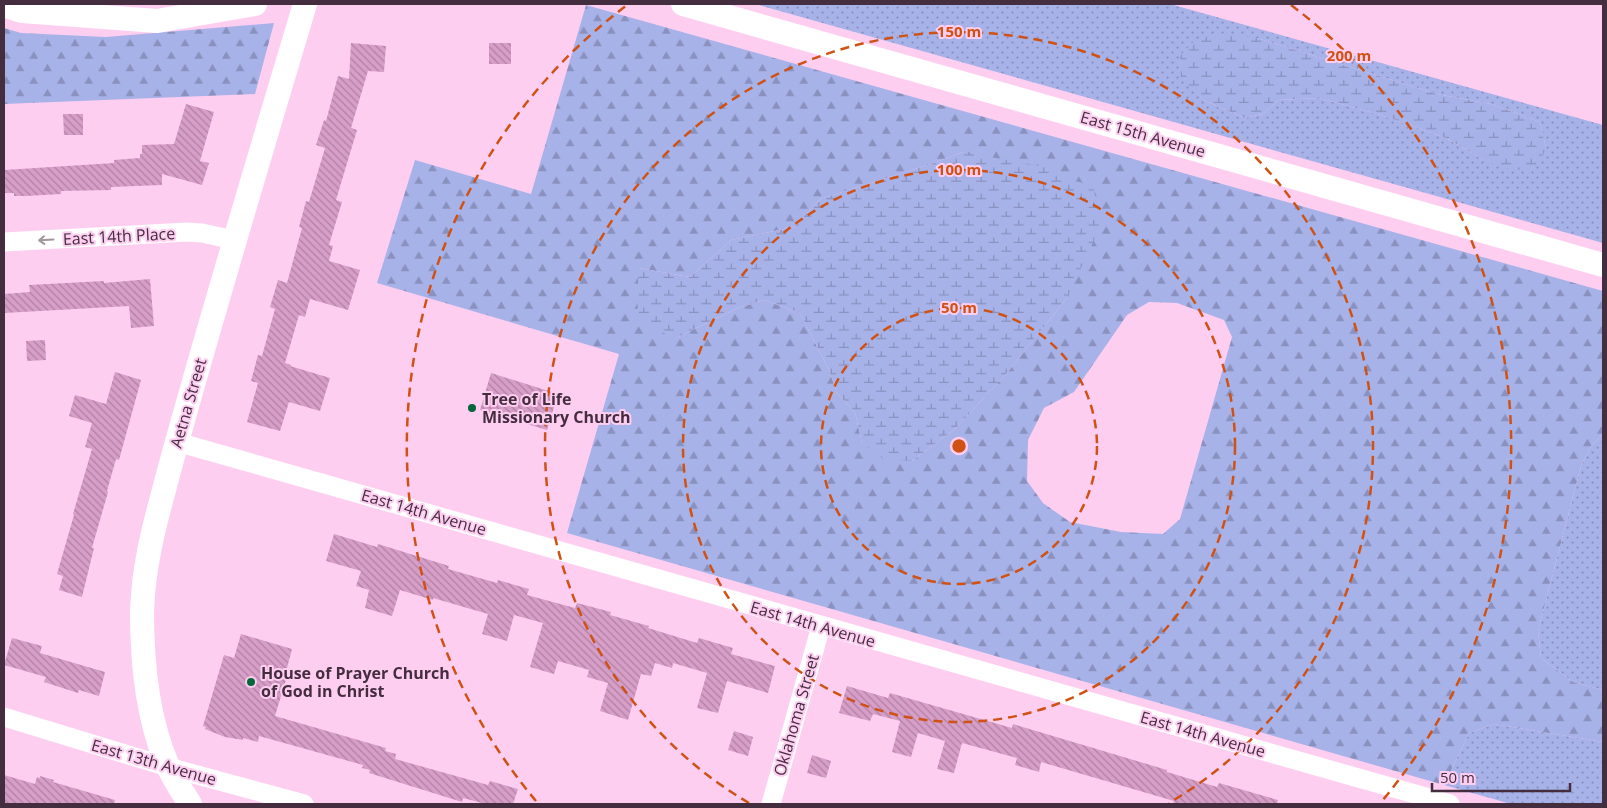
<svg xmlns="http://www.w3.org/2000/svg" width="1607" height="808" font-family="'Open Sans',sans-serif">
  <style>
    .grass { fill: url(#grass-dots); fill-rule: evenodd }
    .forest { fill: url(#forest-firs); fill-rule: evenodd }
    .wetland { fill: url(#wetland-marsh) }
    .building { fill: url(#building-back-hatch) }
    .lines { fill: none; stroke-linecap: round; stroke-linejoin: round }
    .minor { stroke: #fff; stroke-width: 19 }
    .tertiary { stroke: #fff; stroke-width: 24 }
    .oneway { stroke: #a2969f }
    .ring { fill: none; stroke: #cf5214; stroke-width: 2.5; stroke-dasharray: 9 6 }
    .poi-dot { fill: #04673b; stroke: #fecef1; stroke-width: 2 }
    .labels { text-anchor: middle; stroke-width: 4; stroke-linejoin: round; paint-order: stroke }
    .street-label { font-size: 16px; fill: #442d3f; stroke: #fecef1 }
    .poi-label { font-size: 16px; font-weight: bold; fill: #442d3f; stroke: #fecef1; text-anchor: start }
    .centre { fill: #cf5214; stroke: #fecef1; stroke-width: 2.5 }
    .ring-label { font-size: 15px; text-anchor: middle; font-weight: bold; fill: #cf5214; stroke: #fecef1; stroke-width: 4; stroke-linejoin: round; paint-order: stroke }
  </style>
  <defs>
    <pattern id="grass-dots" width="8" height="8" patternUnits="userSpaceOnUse" patternTransform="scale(1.25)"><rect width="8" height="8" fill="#a7b2e9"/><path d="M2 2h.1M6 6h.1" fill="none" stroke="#8a91be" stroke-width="1.8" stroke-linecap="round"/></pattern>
    <pattern id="forest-firs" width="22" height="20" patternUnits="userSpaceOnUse" patternTransform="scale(1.25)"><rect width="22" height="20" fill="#a7b2e9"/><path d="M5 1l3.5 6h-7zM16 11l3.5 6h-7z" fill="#8a91be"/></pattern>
    <pattern id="wetland-marsh" width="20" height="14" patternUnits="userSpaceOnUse" patternTransform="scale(1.25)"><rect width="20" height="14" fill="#a7b2e9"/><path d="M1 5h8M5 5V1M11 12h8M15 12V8" fill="none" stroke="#8a91be"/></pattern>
    <pattern id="building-back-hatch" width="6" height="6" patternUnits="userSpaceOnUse" patternTransform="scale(1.25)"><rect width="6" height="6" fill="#d79ec8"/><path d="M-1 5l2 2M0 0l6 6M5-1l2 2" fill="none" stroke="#b081a4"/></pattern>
  </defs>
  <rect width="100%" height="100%" fill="#fecef1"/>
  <g class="grass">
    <path d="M755,4H1170L1603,125V243ZM1257,38L1437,94L1491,104L1540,122L1546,148L1484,160L1446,138L1381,115L1319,98L1278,100L1263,114L1244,118L1205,101L1182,78L1180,56Z"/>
    <polygon points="1603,434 1603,690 1573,682 1541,658 1538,631 1581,466 1591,446"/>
    <polygon points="1494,724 1603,742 1603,804 1511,804 1444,785 1469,733"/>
  </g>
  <g class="forest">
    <path d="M586,5L1603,291V434L1591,446L1581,466L1538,631L1541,658L1573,682L1603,690V742L1494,724L1469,733L1444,785L567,533L619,354L377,283L415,160L531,194ZM963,152L1067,298L1006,374L955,429L912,461L862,443L855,412L837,393L829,370L800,313L764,300L738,308L676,338L639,268L690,277L731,240L794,227L820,199L931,164ZM1149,302L1177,303L1224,320L1232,337L1180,519L1163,534L1121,532L1070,522L1043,503L1027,481L1028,440L1044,408L1074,392L1127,315Z"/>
    <polygon points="274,23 255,94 4,104 4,28 21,33 106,37"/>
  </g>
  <g class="wetland">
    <polygon points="1219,33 1257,38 1437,94 1491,104 1540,122 1546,148 1538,166 1523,170 1504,168 1484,160 1446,138 1381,115 1319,98 1278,100 1263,114 1244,118 1205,101 1181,78 1180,56 1194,41"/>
    <polygon points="963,152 1046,167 1093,188 1102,223 1067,298 1006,374 955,429 912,461 885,460 862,443 855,412 837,393 829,370 800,313 764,300 738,308 676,338 639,323 637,297 639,268 690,277 731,240 794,227 820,199 931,164"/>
  </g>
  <g class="building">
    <polygon points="351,43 386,46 384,72 368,71 351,128 357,130 336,200 342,202 329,245 333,246 329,261 360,270 348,310 310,299 305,317 299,315 285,363 291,365 290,366 330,378 320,411 289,402 280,431 247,422 258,383 251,381 258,355 262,356 275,309 270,307 278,280 287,283 302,228 299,227 306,201 309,202 325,148 316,145 324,120 326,121 338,76 349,79"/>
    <rect x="489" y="43" width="22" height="21"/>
    <polygon points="186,104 214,112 200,161 209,163 202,185 162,174 162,185 111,187 111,190 61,191 61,194 26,196 14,196 14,193 4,193 4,170 114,163 114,160 140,158 140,154 142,154 142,145 174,144"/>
    <polygon points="63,114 83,114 83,135 64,135"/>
    <polygon points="150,279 154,326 131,328 129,306 4,313 4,294 30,292 29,285 104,281 104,283"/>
    <polygon points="45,340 46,360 27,361 26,341"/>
    <polygon points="115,372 141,380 119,460 116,459 107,491 108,492 92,548 94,548 82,597 59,590 63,576 57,574 74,515 73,514 92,449 85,447 92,423 69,416 75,395 106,404"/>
    <polygon points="491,373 558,394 547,430 480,410"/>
    <polygon points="334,534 377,547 378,544 449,566 448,569 497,583 498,580 529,589 527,595 575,608 577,603 611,612 610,615 649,626 648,628 697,643 699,638 733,648 731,654 775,666 768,693 727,681 718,713 697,708 707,673 673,663 672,668 655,663 651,676 641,674 628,720 600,711 608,683 587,677 589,670 558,661 554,674 530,667 543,623 514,615 507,641 482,634 488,614 433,598 433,600 400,590 392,616 365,608 369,590 356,586 361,571 326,561"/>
    <polygon points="241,634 292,649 286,672 288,673 275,716 386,748 385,751 396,754 395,759 488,785 490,781 518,789 513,804 486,804 463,798 462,802 369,773 370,770 362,768 363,765 259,736 258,742 243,738 243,740 225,737 205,729 206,727 203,726 224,655 234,658"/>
    <polygon points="12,638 42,646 40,653 105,672 99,696 79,690 78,693 44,682 46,677 4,665"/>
    <polygon points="847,686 888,698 890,693 1012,728 1013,724 1167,770 1167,772 1217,787 1219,783 1278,800 1277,804 1173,804 1174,801 1041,762 1039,772 1015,765 1017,758 962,743 954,773 937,769 945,741 918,733 911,757 892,752 900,721 873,714 870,721 839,713"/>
    <polygon points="734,731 753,737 748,756 728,750"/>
    <polygon points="812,755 831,761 826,778 807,773"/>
    <polygon points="4,775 35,784 37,777 40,778 40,776 54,780 53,782 115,800 114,804 4,804"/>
  </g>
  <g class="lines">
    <g class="minor">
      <polyline points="4,242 187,232 202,233 234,240"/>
      <polyline points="177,442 1450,804"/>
      <polyline points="4,717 168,767 304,804"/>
      <polyline points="771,804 821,626"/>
    </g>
    <g class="tertiary">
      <polyline points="683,4 1603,265"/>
      <polyline points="4,5 22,11 157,21 255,4"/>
      <path d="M190,804C182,791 173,778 167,764C147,717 142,664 142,613C143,570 153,530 164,490C173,455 183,420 193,385C229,258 267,131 305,4"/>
    </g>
  </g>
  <defs><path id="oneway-shaft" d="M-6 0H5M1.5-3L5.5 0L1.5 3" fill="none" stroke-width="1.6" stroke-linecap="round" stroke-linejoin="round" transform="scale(1.25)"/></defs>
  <use class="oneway" href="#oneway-shaft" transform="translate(46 240) rotate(177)"/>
  <g class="ring">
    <circle cx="959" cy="446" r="138"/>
    <circle cx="959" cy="446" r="276"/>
    <path d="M749 803A414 414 0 1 1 1169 803"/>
    <path d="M536 801A552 552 0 0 1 627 5M1291 5A552 552 0 0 1 1382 801"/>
  </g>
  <g class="poi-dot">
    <circle cx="472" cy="408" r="5"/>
    <circle cx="251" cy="682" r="5"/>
  </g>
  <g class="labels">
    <g class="street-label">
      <text transform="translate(1143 134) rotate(16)" y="6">East 15th Avenue</text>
      <text transform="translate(119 236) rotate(-3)" y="6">East 14th Place</text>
      <text transform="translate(188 403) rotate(-74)" y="6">Aetna Street</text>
      <text transform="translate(424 512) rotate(16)" y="6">East 14th Avenue</text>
      <text transform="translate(813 624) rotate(16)" y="6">East 14th Avenue</text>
      <text transform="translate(796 715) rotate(-74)" y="6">Oklahoma Street</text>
      <text transform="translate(1203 734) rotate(16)" y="6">East 14th Avenue</text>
      <text transform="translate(154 762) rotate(16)" y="6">East 13th Avenue</text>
    </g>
    <g class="poi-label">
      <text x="482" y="405">Tree of Life<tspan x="482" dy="18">Missionary Church</tspan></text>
      <text x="261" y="679">House of Prayer Church<tspan x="261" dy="18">of God in Christ</tspan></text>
    </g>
  </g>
  <circle cx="959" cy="446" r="8" class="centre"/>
  <g class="ring-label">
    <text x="959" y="37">150 m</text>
    <text x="1349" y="61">200 m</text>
    <text x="959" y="175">100 m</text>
    <text x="959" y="313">50 m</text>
  </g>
  <rect width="1607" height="808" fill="none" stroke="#442d3f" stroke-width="10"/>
  <path d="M1432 783v8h138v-8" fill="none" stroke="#442d3f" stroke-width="2.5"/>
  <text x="1440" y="783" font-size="15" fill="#442d3f" stroke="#fecef1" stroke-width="4" paint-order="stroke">50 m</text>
</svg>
